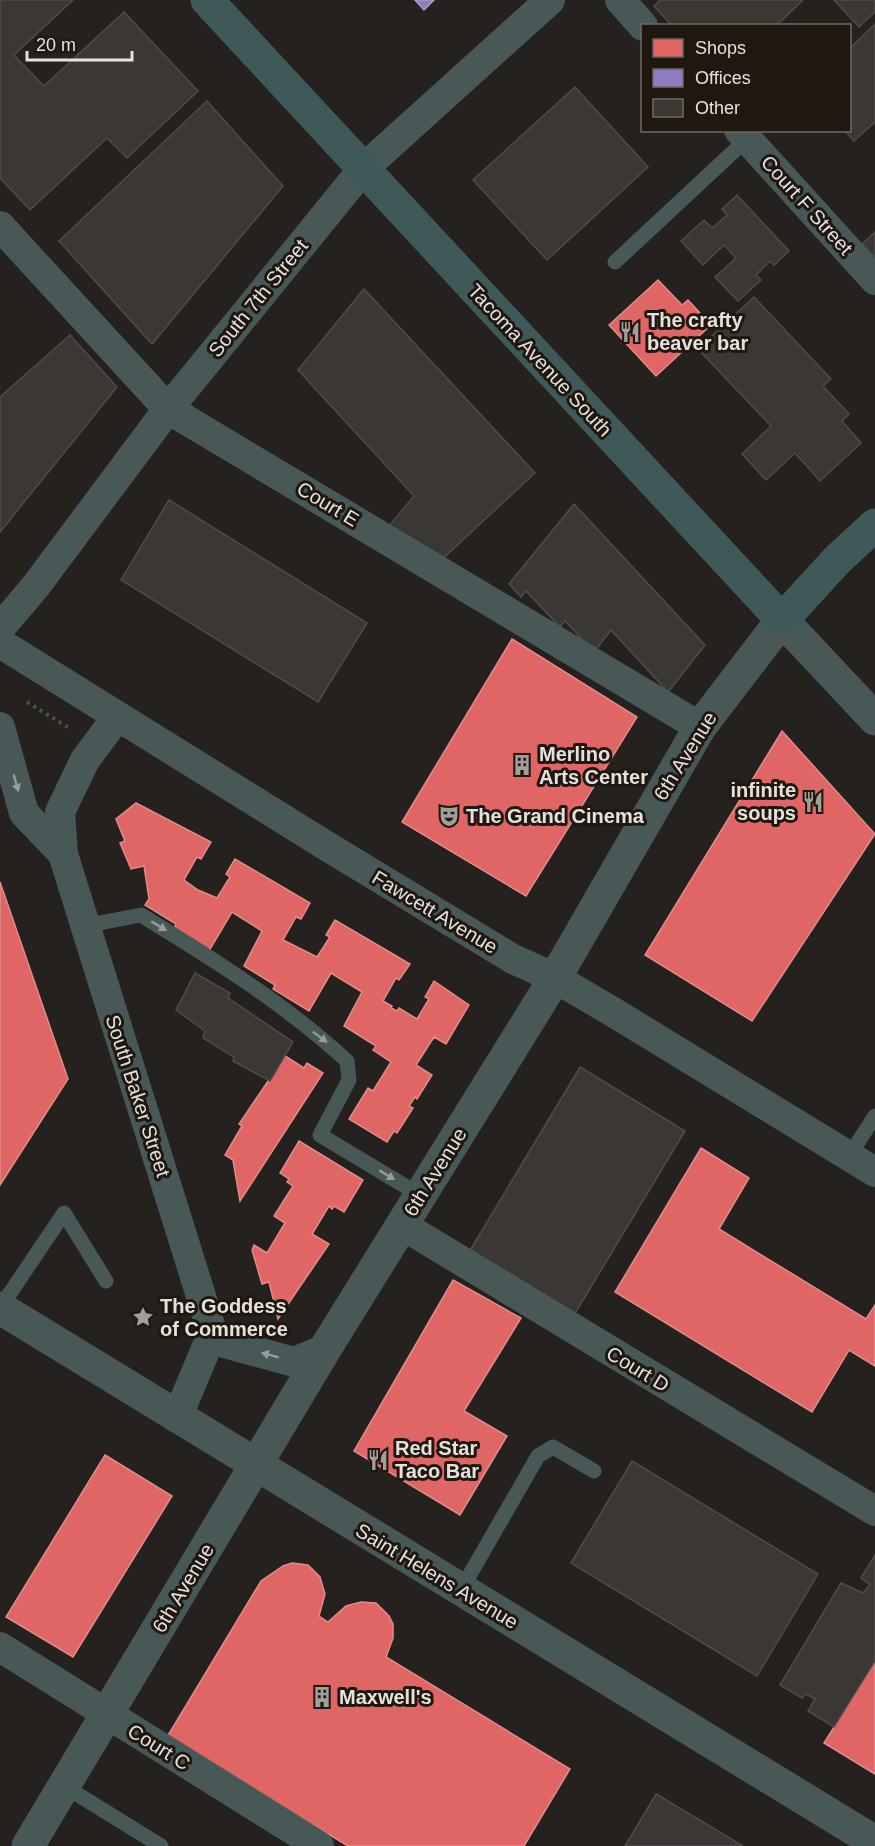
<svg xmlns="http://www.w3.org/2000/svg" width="875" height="1846" font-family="Arial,sans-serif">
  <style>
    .shops { fill: #e06666; stroke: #e28b89; stroke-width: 1.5 }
    .offices { fill: #8e7cc3; stroke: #a89aca; stroke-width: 1.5 }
    .building { fill: #3a3735; stroke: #4e4b49; stroke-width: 1.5 }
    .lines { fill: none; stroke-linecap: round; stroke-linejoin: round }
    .path { stroke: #475352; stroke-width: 4; stroke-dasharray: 3 4.5; stroke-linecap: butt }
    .service { stroke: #475857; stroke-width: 15 }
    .minor { stroke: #475857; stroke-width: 30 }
    .tertiary { stroke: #475857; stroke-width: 33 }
    .primary { stroke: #3f5959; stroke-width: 33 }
    .oneway { fill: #969c9a }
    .labels { text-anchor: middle; stroke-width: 6; stroke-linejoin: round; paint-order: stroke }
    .street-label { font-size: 20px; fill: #e6e1dc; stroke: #1f1811 }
    .poi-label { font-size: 20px; font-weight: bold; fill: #e6e1dc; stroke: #1f1811; text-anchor: start }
  </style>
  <rect width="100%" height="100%" fill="#24211e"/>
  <g class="shops">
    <polygon points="658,280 682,305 688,300 711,325 656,376 609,325"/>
    <polygon points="512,639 637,717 526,896 402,822"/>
    <polygon points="782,731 875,834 752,1021 645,955"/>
    <polygon points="136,803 211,842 201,859 197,857 184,880 198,890 217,898 230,877 226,874 235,859 310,903 301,919 296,917 283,940 317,957 330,937 326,935 335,920 410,964 399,980 396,978 383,1001 392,1006 391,1008 397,1011 399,1008 417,1019 429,999 425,997 434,981 469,1005 446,1044 434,1037 416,1065 432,1075 417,1099 415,1097 409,1106 413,1108 397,1133 394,1131 387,1142 349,1119 368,1088 373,1091 391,1062 373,1050 376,1046 344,1026 362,992 331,973 309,1011 273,989 275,985 244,966 262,931 232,912 209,951 174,929 176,924 145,905 149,899 144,866 131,869 120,843 125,841 116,819"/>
    <polygon points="0,882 68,1079 0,1185"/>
    <polygon points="285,1056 304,1068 307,1063 323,1073 240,1201 233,1160 225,1155 242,1126 239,1124"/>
    <polygon points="299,1141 363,1180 344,1212 334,1206 332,1209 329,1206 312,1234 329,1244 278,1319 269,1282 262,1284 252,1250 254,1245 267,1253 285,1223 274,1216 293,1186 287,1182 289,1179 280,1173"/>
    <polygon points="701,1148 749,1178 719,1229 866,1319 875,1305 875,1366 849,1350 812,1412 615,1292"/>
    <polygon points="453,1280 521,1318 464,1411 507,1436 460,1515 354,1451"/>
    <polygon points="105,1455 172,1496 73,1657 6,1617"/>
    <polygon points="292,1563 308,1565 320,1577 325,1594 319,1616 328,1622 346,1606 361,1602 376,1603 389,1616 393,1624 393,1638 386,1657 570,1769 524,1846 348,1846 167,1737 261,1581 283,1566"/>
    <polygon points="875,1662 875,1774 824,1743"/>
  </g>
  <polygon class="offices" points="415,0 434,0 424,10"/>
  <g class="building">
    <polygon points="0,0 73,0 14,55 44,86 124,12 198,91 127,158 107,138 30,210 0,178"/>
    <polygon points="660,0 803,0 776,26 672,26 654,6"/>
    <polygon points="834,0 875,0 875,12 859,27"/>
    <polygon points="875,24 875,122 854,141 844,130 850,130 850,48"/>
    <polygon points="575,87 648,167 547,260 473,180"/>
    <polygon points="207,101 283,186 152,344 59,241"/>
    <polygon points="737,195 789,251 774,265 770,261 756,275 761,280 738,301 715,277 736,258 724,245 703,265 681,241 704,220 712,228 727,215 722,209"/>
    <polygon points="875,232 875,257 862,244"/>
    <polygon points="364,289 535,473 439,562 384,532 414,496 298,370"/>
    <polygon points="754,297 831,379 823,386 849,414 842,421 861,443 820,481 795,453 766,480 742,454 771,426 698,349"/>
    <polygon points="70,335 117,387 0,532 0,397"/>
    <polygon points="169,500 367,623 318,702 121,580"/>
    <polygon points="574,504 705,645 668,692 611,630 594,652 565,621 560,627 526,591 521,597 509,584"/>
    <polygon points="195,973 230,993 228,998 293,1042 270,1081 233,1061 234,1057 203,1038 205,1031 176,1010"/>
    <polygon points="580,1067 685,1131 568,1325 463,1262"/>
    <polygon points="632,1461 818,1574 757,1676 571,1563"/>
    <polygon points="875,1555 875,1661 834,1727 808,1711 815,1699 806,1694 802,1698 780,1685 841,1583 863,1593 870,1585 861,1578"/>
    <polygon points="656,1794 743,1846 625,1846"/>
  </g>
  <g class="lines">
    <polyline class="path" points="27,702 69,728"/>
    <g class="service">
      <polyline points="615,262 747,139"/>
      <path d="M84,926L141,915C213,959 285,1004 347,1061L349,1080L320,1135L420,1195"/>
      <polyline points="849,1156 875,1116"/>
      <polyline points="0,1308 64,1213 106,1281"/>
      <polyline points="461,1590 538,1456 553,1447 594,1471"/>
      <polyline points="64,1786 161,1846"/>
    </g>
    <g class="minor">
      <polyline points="620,0 643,26"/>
      <polyline points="739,130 875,280"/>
      <polyline points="0,226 168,409 700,727"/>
      <polyline points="0,628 35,587 168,409 363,169 550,0"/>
      <polyline points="0,643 325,845 513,959 555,978 613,1012 875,1172"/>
      <polyline points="117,717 85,760 60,812 63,854 210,1325 210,1339 177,1418"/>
      <polyline points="0,727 24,813 63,854"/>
      <polyline points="402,1225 875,1511"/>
      <polyline points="210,1339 294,1362 325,1349"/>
      <polyline points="0,1647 319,1846"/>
    </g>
    <g class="tertiary">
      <polyline points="0,1308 875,1842"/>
      <polyline points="28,1846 325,1349 555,978 700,727 782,620 875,719"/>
    </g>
    <polyline class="primary" points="207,0 782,620 838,559 875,525"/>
  </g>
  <defs><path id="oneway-solid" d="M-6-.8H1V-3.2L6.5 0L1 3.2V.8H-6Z" transform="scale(1.5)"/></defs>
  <g class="oneway">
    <use href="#oneway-solid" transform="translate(16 783) rotate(74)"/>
    <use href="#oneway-solid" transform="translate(159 926) rotate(31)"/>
    <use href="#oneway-solid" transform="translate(320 1037) rotate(37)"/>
    <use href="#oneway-solid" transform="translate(387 1175) rotate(31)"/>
    <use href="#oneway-solid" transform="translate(270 1355) rotate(-165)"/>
  </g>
  <defs>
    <symbol id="restaurant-bare" viewBox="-9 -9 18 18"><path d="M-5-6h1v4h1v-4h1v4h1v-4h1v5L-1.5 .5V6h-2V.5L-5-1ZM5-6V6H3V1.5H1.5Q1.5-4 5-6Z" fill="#a29e9a" stroke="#1f1811" stroke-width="2.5" paint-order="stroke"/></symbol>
    <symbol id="building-bare" viewBox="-9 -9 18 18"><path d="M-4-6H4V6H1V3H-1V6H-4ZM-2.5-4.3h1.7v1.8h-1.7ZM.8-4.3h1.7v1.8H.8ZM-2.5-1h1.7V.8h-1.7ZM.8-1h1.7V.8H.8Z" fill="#a29e9a" stroke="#1f1811" stroke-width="2.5" paint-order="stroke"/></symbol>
    <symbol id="theatre-bare" viewBox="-9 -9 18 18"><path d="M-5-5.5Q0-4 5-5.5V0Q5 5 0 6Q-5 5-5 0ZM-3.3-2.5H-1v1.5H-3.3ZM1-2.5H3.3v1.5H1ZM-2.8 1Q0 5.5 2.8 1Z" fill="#a29e9a" stroke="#1f1811" stroke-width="2.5" paint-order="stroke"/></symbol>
    <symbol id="sight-bare" viewBox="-9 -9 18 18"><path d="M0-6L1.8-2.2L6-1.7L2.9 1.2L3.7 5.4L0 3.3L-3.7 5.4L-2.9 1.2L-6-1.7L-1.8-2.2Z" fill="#a29e9a" stroke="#1f1811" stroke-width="2.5" paint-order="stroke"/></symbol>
  </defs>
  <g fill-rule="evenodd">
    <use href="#restaurant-bare" x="615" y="317" width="30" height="30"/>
    <use href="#building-bare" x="507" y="750" width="30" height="30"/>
    <use href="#restaurant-bare" x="798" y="787" width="30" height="30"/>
    <use href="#theatre-bare" x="434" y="801" width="30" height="30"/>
    <use href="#sight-bare" x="128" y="1302" width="30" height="30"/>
    <use href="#restaurant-bare" x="363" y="1445" width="30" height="30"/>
    <use href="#building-bare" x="307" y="1682" width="30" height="30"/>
  </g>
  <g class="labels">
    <g class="street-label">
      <text transform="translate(807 205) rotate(48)" y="7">Court F Street</text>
      <text transform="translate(258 298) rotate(-51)" y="7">South 7th Street</text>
      <text transform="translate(540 360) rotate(47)" y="7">Tacoma Avenue South</text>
      <text transform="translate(328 504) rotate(31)" y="7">Court E</text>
      <text transform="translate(685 756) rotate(-58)" y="7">6th Avenue</text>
      <text transform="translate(435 912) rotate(31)" y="7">Fawcett Avenue</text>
      <text transform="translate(138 1096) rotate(72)" y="7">South Baker Street</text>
      <text transform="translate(435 1172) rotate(-58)" y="7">6th Avenue</text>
      <text transform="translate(638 1369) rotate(31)" y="7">Court D</text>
      <text transform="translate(437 1576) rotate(31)" y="7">Saint Helens Avenue</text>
      <text transform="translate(183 1588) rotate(-59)" y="7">6th Avenue</text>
      <text transform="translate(159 1747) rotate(32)" y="7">Court C</text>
    </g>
    <g class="poi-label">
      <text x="647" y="327">The crafty<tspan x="647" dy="23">beaver bar</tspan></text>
      <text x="539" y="761">Merlino<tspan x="539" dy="23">Arts Center</tspan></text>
      <text x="796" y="797" text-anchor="end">infinite<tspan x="796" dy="23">soups</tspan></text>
      <text x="466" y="823">The Grand Cinema</text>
      <text x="160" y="1313">The Goddess<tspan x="160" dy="23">of Commerce</tspan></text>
      <text x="395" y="1455">Red Star<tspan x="395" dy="23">Taco Bar</tspan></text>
      <text x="339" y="1704">Maxwell's</text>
    </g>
  </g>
  <rect x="641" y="24" width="210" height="108" fill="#1f1811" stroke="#6f6862" stroke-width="1.5"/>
  <rect x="653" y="39" width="30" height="18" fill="#e06666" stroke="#6f6862" stroke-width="1.5"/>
  <text x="695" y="54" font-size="18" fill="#e6e1dc">Shops</text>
  <rect x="653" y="69" width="30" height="18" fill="#8e7cc3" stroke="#6f6862" stroke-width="1.5"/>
  <text x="695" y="84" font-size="18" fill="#e6e1dc">Offices</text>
  <rect x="653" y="99" width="30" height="18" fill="#3a3735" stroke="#6f6862" stroke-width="1.5"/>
  <text x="695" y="114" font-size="18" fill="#e6e1dc">Other</text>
  <path d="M27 51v9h105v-9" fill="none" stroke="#e6e1dc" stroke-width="3"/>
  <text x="36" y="51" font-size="18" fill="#e6e1dc" stroke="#1f1811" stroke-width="4.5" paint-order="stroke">20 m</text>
</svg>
